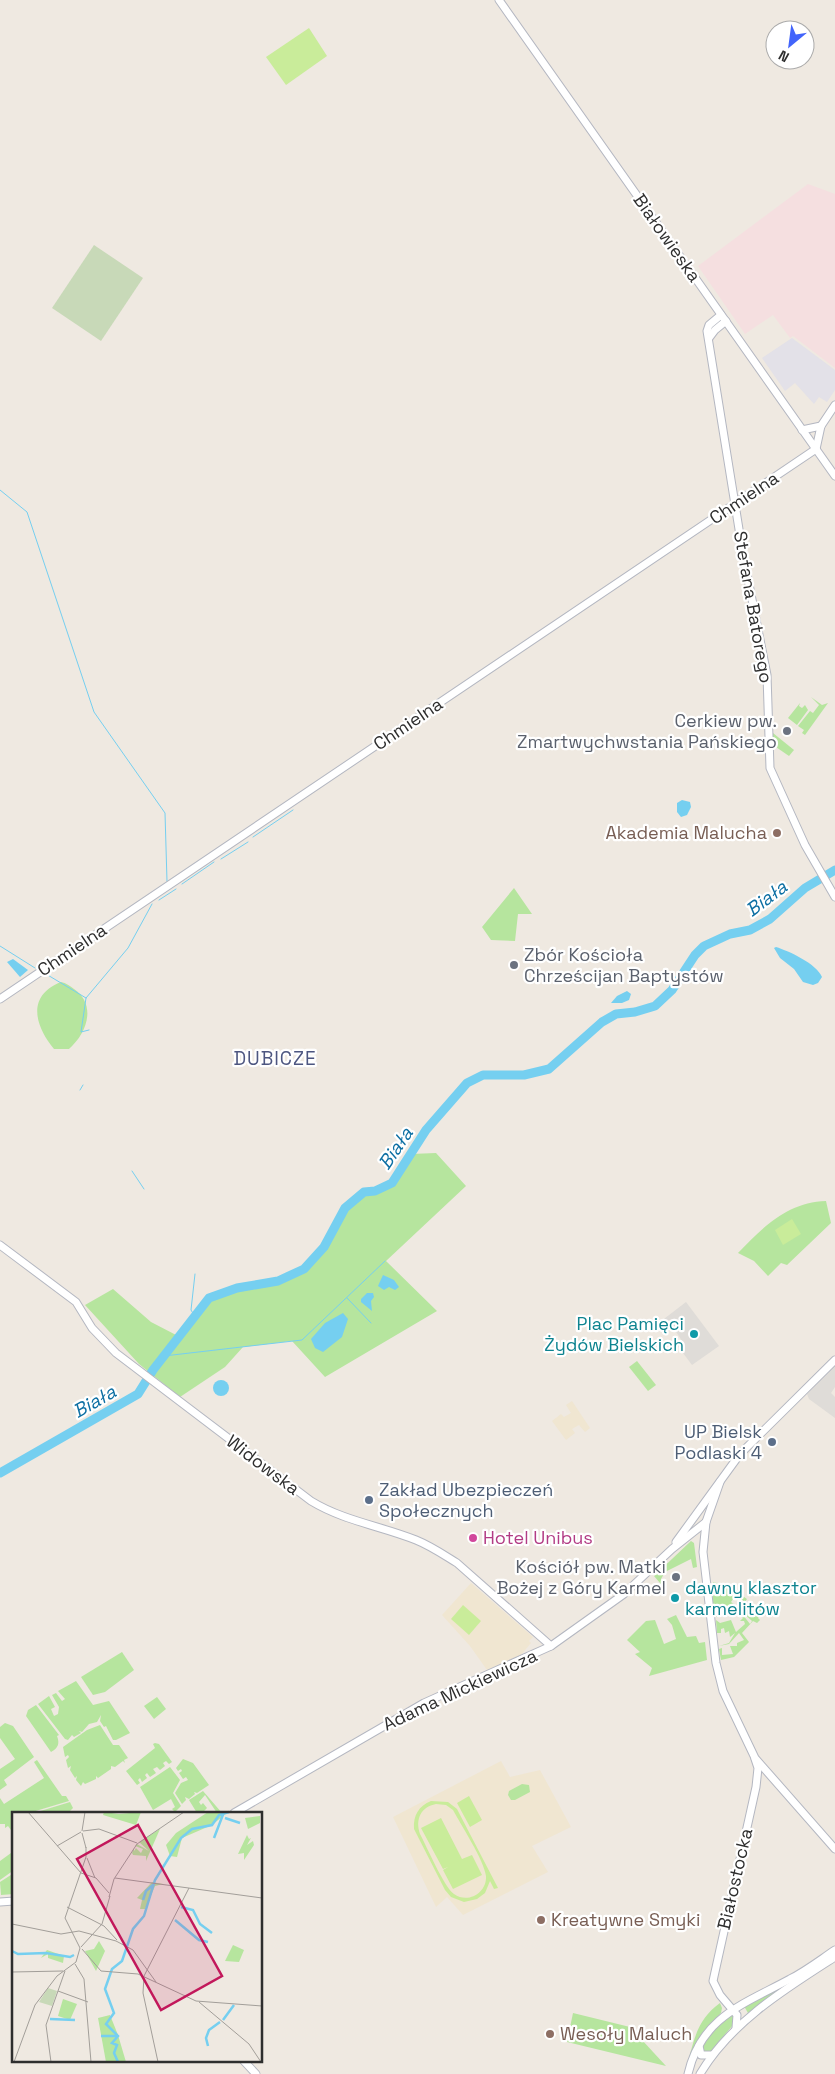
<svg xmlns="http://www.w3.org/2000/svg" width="835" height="2074" font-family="'Space Grotesk',sans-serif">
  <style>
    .industrial { fill: #e3e1e8 }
    .education { fill: #f0e6d1 }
    .medical { fill: #f5dfe0 }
    .green { fill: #b6e59e }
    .cemetery { fill: #c8d9b8 }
    .pitch { fill: #c9ec9a; fill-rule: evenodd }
    .plaza { fill: #dfdcd8 }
    .water { fill: #75cff0 }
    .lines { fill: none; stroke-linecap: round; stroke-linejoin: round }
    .stream { stroke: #75cff0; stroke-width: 1 }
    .river { stroke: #75cff0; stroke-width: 9 }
    .secondary-casing { stroke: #b4b7c1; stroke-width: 9 }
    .secondary { stroke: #fff; stroke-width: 7 }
    .worship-dot { fill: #6b7280; stroke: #fff; stroke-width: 2 }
    .education-dot { fill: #8d6e63; stroke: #fff; stroke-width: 2 }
    .culture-dot { fill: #0f9aa8; stroke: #fff; stroke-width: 2 }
    .service-dot { fill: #5c6f8a; stroke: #fff; stroke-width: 2 }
    .hotel-dot { fill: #d1479c; stroke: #fff; stroke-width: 2 }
    .labels { text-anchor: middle; stroke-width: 4.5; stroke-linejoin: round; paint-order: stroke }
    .street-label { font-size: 18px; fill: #2e2e2e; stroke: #fff }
    .worship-label { font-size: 18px; fill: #5b616d; stroke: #fff; text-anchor: end }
    .education-label { font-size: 18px; fill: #785e54; stroke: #fff; text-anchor: start }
    .culture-label { font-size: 18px; fill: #0d838f; stroke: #fff; text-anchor: end }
    .service-label { font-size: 18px; fill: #4e5e75; stroke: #fff; text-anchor: end }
    .hotel-label { font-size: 18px; fill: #b23c85; stroke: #fff; text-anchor: start }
    .water-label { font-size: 19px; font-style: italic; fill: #0d6fa3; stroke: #fff }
    .neighbourhood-label { font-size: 19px; letter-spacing: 1px; fill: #4d5680; stroke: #fff }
    .inset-river { fill: none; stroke: #75cff0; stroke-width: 2.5 }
    .inset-road { fill: none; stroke: #a29e99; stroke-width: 1 }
    .view { fill: #c2185b; fill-opacity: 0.15; stroke: #c2185b; stroke-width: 2.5 }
    .inset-edge { fill: none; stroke: #2e2e2e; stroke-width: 2.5 }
  </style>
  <rect width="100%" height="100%" fill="#efe9e1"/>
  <polygon class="industrial" points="792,338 835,370 835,390 827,402 819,397 814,404 795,383 785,391 762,358"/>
  <g class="education">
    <polygon points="572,1401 590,1428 585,1432 579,1425 572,1429 575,1433 566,1440 552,1421 561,1414 564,1417 571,1413 566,1405"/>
    <polygon points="471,1583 533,1637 529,1641 531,1643 521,1655 487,1670 470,1646 442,1615"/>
    <polygon points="501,1761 510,1777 540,1770 571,1827 532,1846 548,1872 463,1915 447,1897 436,1907 393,1817"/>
  </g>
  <polygon class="medical" points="808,184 835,194 835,368 793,336 790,338 773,315 745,334 698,266"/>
  <g class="green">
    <polygon points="811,697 822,705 828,703 805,735 802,733 804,730 798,726 810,711 813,713 819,705"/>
    <polygon points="800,703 799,706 802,708 805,705 808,710 797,725 788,718"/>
    <polygon points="773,733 794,750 789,756 773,745"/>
    <polygon points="514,888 532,914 518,914 515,941 491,940 482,927"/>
    <path d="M61,982C66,983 70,986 74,989C97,1005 87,1033 69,1049H54C35,1026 26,996 61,982Z"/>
    <polygon points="436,1153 466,1186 386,1261 437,1311 325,1377 292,1341 243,1347 225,1367 180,1397 139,1364 85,1305 113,1289 151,1322 178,1336 209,1298 237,1288 278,1281 304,1269 324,1247 345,1208 364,1192 375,1191 392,1183 411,1154"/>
    <path d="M826,1201L831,1223L787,1265L781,1263L768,1276L754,1261L738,1253C763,1227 788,1202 826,1201Z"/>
    <polygon points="637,1361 656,1385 648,1391 629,1367"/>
    <polygon points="691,1541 694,1543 697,1567 693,1568 691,1559 665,1572 661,1579 666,1590 654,1576"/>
    <polygon points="713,1582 728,1586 747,1599 745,1602 736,1595 731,1602 735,1605 726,1609 726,1615 714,1617 717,1614 714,1613 713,1606 716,1606 713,1604"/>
    <polygon points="749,1601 762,1610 758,1618 760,1620 757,1623 753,1621 742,1633 749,1642 734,1657 721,1660 719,1649 722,1648 722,1655 733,1654 730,1646 737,1646 737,1643 744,1640 739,1633 729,1644 719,1646 729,1643 735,1633 730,1637 729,1631 725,1633 724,1628 721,1629 721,1633 717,1633 716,1620 720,1623 731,1620 736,1632 745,1624 744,1621 740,1621 743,1618 741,1615 743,1615 750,1624 752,1621 742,1612"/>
    <polygon points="676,1615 687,1637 696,1636 699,1643 705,1642 707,1660 649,1676 652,1668 635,1654 640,1652 627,1640 646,1621 655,1620 664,1644 676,1639 672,1625 667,1619"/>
    <polygon points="122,1652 134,1670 105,1692 93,1695 81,1677"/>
    <polygon points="76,1681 93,1705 109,1701 130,1733 116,1740 113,1740 106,1726 104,1727 100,1721 101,1715 97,1722 89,1724 82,1732 79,1731 81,1733 74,1737 72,1735 68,1740 65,1739 38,1704 49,1696 55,1707 51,1709 54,1716 58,1714 59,1707 52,1695 56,1693 62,1701 65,1699 58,1691"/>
    <polygon points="157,1697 166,1709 154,1719 144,1706"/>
    <path d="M36,1705L59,1735L57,1736C60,1744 58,1748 51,1752L26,1716L28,1710Z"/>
    <polygon points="5,1723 13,1726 34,1757 4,1780 7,1785 0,1790 0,1769 15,1759 0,1738 0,1727"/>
    <polygon points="100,1725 113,1745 119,1745 128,1758 124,1760 125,1763 123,1761 115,1767 111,1766 111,1769 98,1778 96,1776 96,1779 85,1784 83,1782 81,1786 76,1780 77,1776 75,1778 70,1770 71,1766 68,1768 66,1760 69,1757 68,1755 65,1757 63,1747 87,1730"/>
    <polygon points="155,1743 159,1744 172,1762 169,1764 166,1761 163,1763 165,1766 160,1770 157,1767 153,1769 156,1773 150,1777 147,1773 145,1775 147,1778 142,1782 140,1778 138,1780 140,1783 137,1785 126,1771 155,1748 153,1744"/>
    <polygon points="183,1759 193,1763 209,1785 197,1793 194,1792 195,1794 189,1799 185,1797 186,1800 182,1804 175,1793 181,1783 188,1780 186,1777 183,1779 179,1773 182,1771 181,1769 178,1771 176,1768"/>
    <polygon points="37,1760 62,1796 66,1796 69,1801 29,1813 14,1813 14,1834 8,1826 5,1828 5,1824 0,1824 0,1798 4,1804 44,1778 34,1762"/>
    <polygon points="170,1767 180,1780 173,1793 181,1806 175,1812 172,1809 175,1807 171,1799 153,1810 140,1787"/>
    <polygon points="522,1784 529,1785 530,1792 515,1800 511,1800 508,1795 509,1791"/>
    <polygon points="203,1791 222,1813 217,1813 205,1795 199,1802 201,1805 203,1803 207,1808 204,1811 205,1813 197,1813 189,1800"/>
    <polygon points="70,1802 73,1808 68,1813 34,1813"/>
    <polygon points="11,1853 14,1857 14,1870 0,1880 0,1861"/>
    <polygon points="14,1873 14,1894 1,1895 0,1882"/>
    <polygon points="790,1983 748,2013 744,2006"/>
    <path d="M720,2003L722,2008L721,2013L698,2040L688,2063C694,2038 698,2019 720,2003Z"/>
    <polygon points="573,2013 630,2027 666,2066 567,2042"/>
    <polygon points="730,2014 734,2015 733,2025 711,2051 703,2052 702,2047 714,2029"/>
  </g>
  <polygon class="cemetery" points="94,245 143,278 101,341 52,308"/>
  <g class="pitch">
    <polygon points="309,28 327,56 286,85 266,57"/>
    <polygon points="792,1219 801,1234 783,1245 775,1230"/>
    <polygon points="463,1605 481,1621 469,1635 451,1619"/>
    <polygon points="469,1796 482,1820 470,1827 457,1803"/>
    <path d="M431,1801L448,1802L457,1809L498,1888L494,1889L490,1881L485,1893L477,1899L464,1902L451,1897L445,1890L414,1829C413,1815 419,1806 431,1801ZM436,1804L446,1805L453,1810C461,1825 484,1860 486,1876C487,1893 468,1904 454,1894C444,1887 427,1847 420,1834C415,1819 421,1807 436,1804Z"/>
    <polygon points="441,1818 462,1859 472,1855 482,1875 453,1889 443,1870 448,1867 443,1869 421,1828"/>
  </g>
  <g class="plaza">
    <polygon points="686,1302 719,1346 692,1365 677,1345 682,1341 673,1327 669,1324 663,1326 660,1322"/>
    <polygon points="835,1365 835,1387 831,1393 835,1397 835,1418 809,1399 807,1394"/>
  </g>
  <g class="water">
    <polygon points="682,800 690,802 691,807 687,815 681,817 677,812 677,803"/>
    <path d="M776,947C789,951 817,964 822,977L818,983L813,985L803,982L794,969L780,958L774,948Z"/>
    <polygon points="13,959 28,970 20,977 7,962"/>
    <polygon points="627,991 631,994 629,1000 622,1003 611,1003 617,996"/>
    <polygon points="383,1275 394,1280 399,1287 395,1290 389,1287 384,1290 378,1286"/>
    <polygon points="367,1293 373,1293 374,1297 371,1301 372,1311 361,1302 361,1299"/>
    <polygon points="343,1313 348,1319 342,1337 323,1352 315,1348 311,1339 325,1323"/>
    <circle cx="221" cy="1388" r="8"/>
  </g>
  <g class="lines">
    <g class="stream">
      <polyline points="0,490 27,512 94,712 165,813 167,881"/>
      <polyline points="253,837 293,810"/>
      <polyline points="221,859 248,842"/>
      <polyline points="182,884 214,862"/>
      <polyline points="159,900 176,889"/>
      <polyline points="0,946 35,968"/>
      <polyline points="46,974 86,998"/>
      <polyline points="89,1030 81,1032 86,998 128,948 152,904"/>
      <polyline points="80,1090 83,1085"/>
      <polyline points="132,1171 144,1189"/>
      <polyline points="347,1298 371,1323"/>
      <polyline points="194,1315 191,1310 195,1274"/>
      <polyline points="164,1356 302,1340 385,1261"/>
    </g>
    <polyline class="river" points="0,1473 138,1394 153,1370 209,1298 237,1288 278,1281 304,1269 324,1247 345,1208 364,1192 375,1191 392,1183 426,1130 467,1083 483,1075 524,1075 549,1069 602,1022 616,1014 635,1012 655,1006 672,990 695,955 704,946 730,934 750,930 770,919 805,888 835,870"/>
    <defs>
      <g id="secondary">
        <polyline points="499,0 835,476"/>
        <polyline points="721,315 709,325 707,331 743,554 767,675 770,768 805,845 835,897"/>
        <polyline points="709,338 715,330 726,321"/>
        <polyline points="802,430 821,426"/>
        <polyline points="816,449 821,426 835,405"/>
        <polyline points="0,999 816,449"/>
        <path d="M0,1245L76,1302L92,1328L116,1353L311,1501C344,1521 381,1526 416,1540C431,1546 444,1555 457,1563L551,1646"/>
        <polyline points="720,1482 706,1522 703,1552 716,1663 723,1691 755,1758 835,1849"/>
        <polyline points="676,1542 740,1454 835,1360"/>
        <polyline points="234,1813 424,1703 551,1646 624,1594 672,1549 706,1522"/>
        <polyline points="0,1902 14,1901"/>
        <polyline points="736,2028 737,2015 720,1995 713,1981 756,1787 758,1768 755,1759"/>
        <polyline points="699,2046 701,2055 712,2055"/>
        <polyline points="243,2060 256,2074"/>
        <path d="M688,2074C701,2017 744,2004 790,1979C806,1971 820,1960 835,1950"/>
        <path d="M700,2074C731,2022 785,1989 835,1957"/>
      </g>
    </defs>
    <use href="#secondary" class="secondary-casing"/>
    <use href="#secondary" class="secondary"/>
  </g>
  <g class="worship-dot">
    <circle cx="787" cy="731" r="5"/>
    <circle cx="514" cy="965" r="5"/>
    <circle cx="676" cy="1577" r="5"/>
  </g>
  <g class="education-dot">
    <circle cx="777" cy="833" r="5"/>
    <circle cx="541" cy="1920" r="5"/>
    <circle cx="550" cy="2034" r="5"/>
  </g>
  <g class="culture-dot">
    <circle cx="694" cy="1334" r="5"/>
    <circle cx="675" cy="1598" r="5"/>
  </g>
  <g class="service-dot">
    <circle cx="772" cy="1442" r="5"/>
    <circle cx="369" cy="1500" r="5"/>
  </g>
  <circle class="hotel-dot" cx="473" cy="1538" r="5"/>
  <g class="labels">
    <g class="street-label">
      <text transform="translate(667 238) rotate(55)" y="6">Białowieska</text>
      <text transform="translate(744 498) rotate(-34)" y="6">Chmielna</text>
      <text transform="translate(753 607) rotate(80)" y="6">Stefana Batorego</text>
      <text transform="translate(408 724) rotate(-34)" y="6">Chmielna</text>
      <text transform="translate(72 950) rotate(-34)" y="6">Chmielna</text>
      <text transform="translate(263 1465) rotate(37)" y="6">Widowska</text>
      <text transform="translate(460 1690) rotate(-25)" y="6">Adama Mickiewicza</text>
      <text transform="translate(735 1879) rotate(-77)" y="6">Białostocka</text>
    </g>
    <g class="worship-label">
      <text x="777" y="727">Cerkiew pw.<tspan x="777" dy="21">Zmartwychwstania Pańskiego</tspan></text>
      <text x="524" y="961" text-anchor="start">Zbór Kościoła<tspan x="524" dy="21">Chrześcijan Baptystów</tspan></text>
      <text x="666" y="1573">Kościół pw. Matki<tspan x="666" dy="21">Bożej z Góry Karmel</tspan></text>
    </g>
    <g class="education-label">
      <text x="767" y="839" text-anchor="end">Akademia Malucha</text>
      <text x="551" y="1926">Kreatywne Smyki</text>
      <text x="560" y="2040">Wesoły Maluch</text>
    </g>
    <g class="culture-label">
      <text x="684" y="1330">Plac Pamięci<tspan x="684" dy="21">Żydów Bielskich</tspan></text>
      <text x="685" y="1594" text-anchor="start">dawny klasztor<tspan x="685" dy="21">karmelitów</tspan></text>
    </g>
    <g class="service-label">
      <text x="762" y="1438">UP Bielsk<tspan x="762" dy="21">Podlaski 4</tspan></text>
      <text x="379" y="1496" text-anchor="start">Zakład Ubezpieczeń<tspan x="379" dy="21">Społecznych</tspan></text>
    </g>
    <g class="hotel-label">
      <text x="483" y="1544">Hotel Unibus</text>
    </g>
    <g class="water-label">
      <text transform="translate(766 898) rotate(-37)" y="7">Biała</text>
      <text transform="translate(395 1148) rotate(-56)" y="7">Biała</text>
      <text transform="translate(94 1401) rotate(-30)" y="7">Biała</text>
    </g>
    <g class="neighbourhood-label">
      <text x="275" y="1065">DUBICZE</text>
    </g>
  </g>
  <g transform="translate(12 1812)">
    <rect width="250" height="250" fill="#efe9e1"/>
    <path d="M92,0L107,2L129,0L124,13L91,3ZM196,0H216L200,13L170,26L165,45L158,44L154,33L164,21ZM248,4V11L236,17L233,6ZM148,17L134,49V44L121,43L120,41L122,36V39L124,36L129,41L131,37L123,34L125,32L137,39L127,30ZM235,23L237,27L239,26L235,33L241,29L242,33L232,48V41L226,42ZM140,70L151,72L143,74L133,97H128L130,88L125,86ZM87,129L93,139L84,159L73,139L82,137ZM221,133L232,138L227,150L213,149ZM35,138L52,144L51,151L36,146V142L29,146ZM51,187L65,192L58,208L46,204ZM98,203L106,223L114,250H94L86,206Z" fill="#b6e59e"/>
    <path d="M36,176L45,179L40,194L27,190Z" fill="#c8d9b8"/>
    <path class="inset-river" d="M213,6L228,11M202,26L212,0M131,88L134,79L142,72M169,95L181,98L188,112L200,121M163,108L187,128L196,130M0,139L6,142L34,141L58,145L62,143M38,207L63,208M211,208L222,193M89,224H106M196,234L194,226L197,218L208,210M106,250L102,241L105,233L100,231L106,224L94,212L102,201L93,177L100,157L110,149L121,117L132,104L143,68L169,26L180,17L200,13L207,3L217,0"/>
    <path class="inset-road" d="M16,0L69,61M70,19L73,0M71,19L87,17L125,31M70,21L74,36M45,34L69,20M75,46L83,66M69,61L84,66L97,81M103,66L250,86M97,85L102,67L125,32L172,0M55,95L92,114L105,128M0,112L49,122L67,119L82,123M82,123L104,129L121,138L144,170M69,135L90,112L98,84M68,136L53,106L74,45V35M70,137L89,159L126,162L184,189L250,194M63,152L72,167L79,250M0,160L51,159M132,164L177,76M132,164L131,181L146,250M46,179L76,190M187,190L237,232L249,250M2,250L23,193L45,164L64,150L68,136M39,250L34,213L53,159"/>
    <path class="view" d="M126,13L210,164L149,198L65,47Z"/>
    <rect width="250" height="250" class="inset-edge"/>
  </g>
  <g transform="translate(790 45) rotate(209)"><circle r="24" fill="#ffffff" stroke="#ababab"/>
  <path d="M0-4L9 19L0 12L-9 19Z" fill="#4264fb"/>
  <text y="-8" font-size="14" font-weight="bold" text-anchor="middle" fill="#2e2e2e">N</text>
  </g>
</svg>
